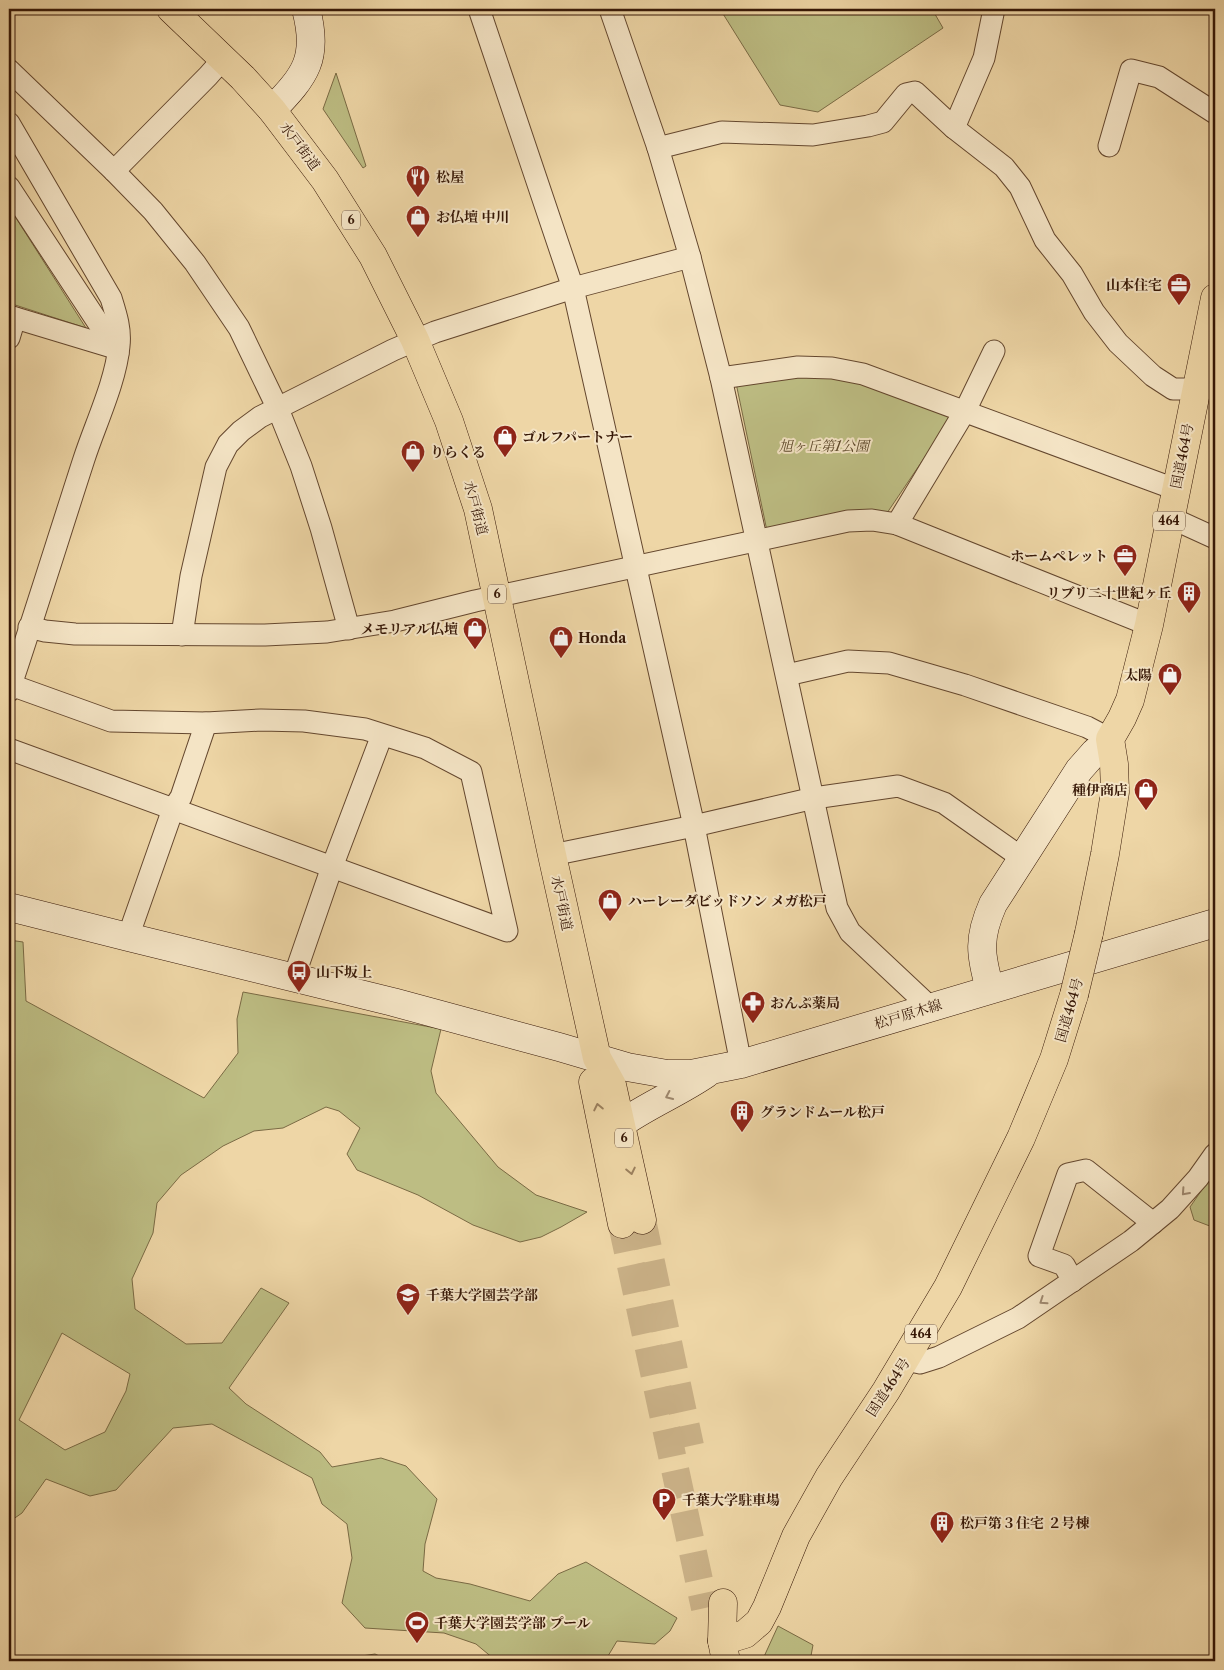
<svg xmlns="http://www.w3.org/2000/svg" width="1224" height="1670" font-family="'Libre Caslon Text','Noto Serif JP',serif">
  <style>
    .green { fill: #bdbd83; stroke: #7a6a44; fill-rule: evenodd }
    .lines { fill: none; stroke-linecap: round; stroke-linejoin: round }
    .highway-tunnel { stroke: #c9b086; stroke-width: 28; stroke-dasharray: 28 14; stroke-linecap: butt }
    .street-casing { stroke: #64472e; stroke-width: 23 }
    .secondary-casing { stroke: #361706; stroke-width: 29 }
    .highway-casing { stroke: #361706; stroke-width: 29 }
    .street { stroke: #f4e4c5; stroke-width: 21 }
    .secondary { stroke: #f4e4c5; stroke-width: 28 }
    .highway { stroke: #eed6a6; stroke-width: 28 }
    .highway-bridge-casing { stroke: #361706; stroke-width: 29; stroke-linecap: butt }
    .highway-bridge { stroke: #eed6a6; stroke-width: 28 }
    .oneway { stroke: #9e886f }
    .oneway2 { stroke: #9b805e }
    .labels { text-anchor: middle; stroke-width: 4; stroke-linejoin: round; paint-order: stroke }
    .shield { fill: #f4e4c5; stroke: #6f543f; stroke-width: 1 }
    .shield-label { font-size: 12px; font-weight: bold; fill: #361706 }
    .street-label { font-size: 14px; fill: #361706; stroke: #f4e4c5 }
    .poi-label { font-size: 14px; font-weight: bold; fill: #361706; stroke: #f4e4c5; text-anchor: start }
    .park-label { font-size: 14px; font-style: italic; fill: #5e492c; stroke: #f4e4c5 }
  </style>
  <rect width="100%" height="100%" fill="#eed6a6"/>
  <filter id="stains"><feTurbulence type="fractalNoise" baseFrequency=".004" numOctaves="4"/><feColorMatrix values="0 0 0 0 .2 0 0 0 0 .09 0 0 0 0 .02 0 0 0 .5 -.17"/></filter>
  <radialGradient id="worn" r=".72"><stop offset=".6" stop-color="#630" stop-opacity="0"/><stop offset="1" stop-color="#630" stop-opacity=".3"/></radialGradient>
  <g class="green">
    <polygon points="720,9 932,9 943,28 818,112 780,105"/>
    <polygon points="336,73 366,166 363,168 323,109"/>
    <polygon points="9,207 86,328 9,303"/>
    <polygon points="798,374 840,376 952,417 887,513 767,531 736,383"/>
    <path d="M9,940L23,942L26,1001L204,1098L238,1053L237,1019L243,992L441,1029L431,1071L436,1093L498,1167L536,1195L587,1212L561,1227L541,1237L520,1242L473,1225L418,1195L357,1170L347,1154L360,1128L339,1111L326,1107L283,1128L254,1131L223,1146L181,1175L157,1203L153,1233L132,1279L135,1309L186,1344L222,1343L261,1288L289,1303L229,1388L246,1404L320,1452L332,1467L381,1458L406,1466L437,1499L425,1544L423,1571L436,1578L470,1584L530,1601L558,1574L586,1562L677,1618L670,1631L655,1644L617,1641L605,1661H494V1659L476,1644L444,1633L365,1628L342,1603L352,1558L347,1524L322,1504L312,1478L212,1424L173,1428L116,1490L90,1496L46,1479L22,1513L9,1522ZM62,1333L130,1374L126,1391L105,1432L65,1450L19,1420Z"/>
    <polygon points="1215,1171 1215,1228 1194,1220 1190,1207"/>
    <polygon points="778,1626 813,1645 810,1661 762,1661"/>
    <polygon points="375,1654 390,1661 327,1661 328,1661"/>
  </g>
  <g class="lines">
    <g class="highway-tunnel">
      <polyline points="642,1220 690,1446"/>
      <polyline points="622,1224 705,1608"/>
    </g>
    <defs>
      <g id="street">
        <polyline points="479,9 573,288 694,826 741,1064"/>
        <polyline points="610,9 658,148 722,132 813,135 868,126 883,122 906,94 915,92 954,128 1004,167 1020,187 1045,240 1072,274 1094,312 1118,343 1153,376 1173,389 1196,389"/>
        <polyline points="9,70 114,171 153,211 195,263 239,328 278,409 301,466 321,528 349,629"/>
        <path d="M9,123L111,298C116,314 121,329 119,346C116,381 95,425 84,459C59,536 35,614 9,691"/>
        <polyline points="954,128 984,58 994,9"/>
        <polyline points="1109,146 1131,70 1159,77 1215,113"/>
        <polyline points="658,148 690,257"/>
        <polyline points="114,171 208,76 223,59"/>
        <polyline points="9,187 118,353"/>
        <polyline points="9,316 115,348"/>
        <polyline points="9,338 15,318"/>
        <polyline points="721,378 837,908 850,932 931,1008"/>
        <polyline points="1169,517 1215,538"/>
        <polyline points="897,524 965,411 994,351"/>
        <polyline points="29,627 45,631 75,634 265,635 327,632 395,621 475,601 848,521 872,520 897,524 1149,625"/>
        <polyline points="182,635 191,576 216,467 228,444 241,431 260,417 393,350 435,332 573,288 690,257 721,378 798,367 832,368 863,374 1164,485 1176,488"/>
        <polyline points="787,675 848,661 889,663 965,685 1087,727 1110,739"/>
        <polyline points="9,749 507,931 471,772 425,748 365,729 304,721 261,720 206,723 111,721 11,685"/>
        <polyline points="552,855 694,826 814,798 898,786 944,803 1022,858"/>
        <polyline points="128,937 173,809 181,797 206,723"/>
        <polyline points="294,977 332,867 382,735"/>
        <polyline points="1073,1281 1064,1265 1039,1256 1068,1174 1086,1170 1153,1223"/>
        <polyline points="905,1360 920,1363 939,1357 1018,1318 1131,1241 1170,1209 1198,1178 1215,1154"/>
      </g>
      <g id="secondary">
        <path d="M272,110C306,75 319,58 306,9"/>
        <polyline points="9,907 128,937 393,1002 559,1047 627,1067 667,1074 691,1074 741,1064 1215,923"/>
        <path d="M990,989C980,954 978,938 993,904L1079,770L1094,753L1110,739"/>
        <path d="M621,1124C648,1105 678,1093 706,1074"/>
      </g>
      <g id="highway">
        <polyline points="171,9 243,78 272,110 325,180 373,256 415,340 449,421 478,509 552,855 597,1058 612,1085 642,1220"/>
        <polyline points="1089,933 1105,854 1115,792 1114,764 1110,739 1122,718 1130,700 1149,625 1215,298"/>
        <polyline points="593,1082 622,1224"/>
        <polyline points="723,1603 722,1641 726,1661"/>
        <polyline points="722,1641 745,1634 759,1622 767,1607 796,1536 829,1477 886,1391 948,1287 1021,1138 1054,1059 1074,995"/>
      </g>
    </defs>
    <use href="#street" class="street-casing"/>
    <use href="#secondary" class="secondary-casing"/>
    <use href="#highway" class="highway-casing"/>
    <use href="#street" class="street"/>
    <use href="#secondary" class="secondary"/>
    <use href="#highway" class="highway"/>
    <defs>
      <polyline id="highway-bridge" points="1074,995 1089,933"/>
    </defs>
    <use href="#highway-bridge" class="highway-bridge-casing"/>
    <use href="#highway-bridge" class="highway-bridge"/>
  </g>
  <defs><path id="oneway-chevron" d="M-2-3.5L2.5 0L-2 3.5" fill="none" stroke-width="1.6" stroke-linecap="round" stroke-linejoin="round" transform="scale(1.25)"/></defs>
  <g class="oneway">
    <use href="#oneway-chevron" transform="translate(669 1096) rotate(155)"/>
    <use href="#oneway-chevron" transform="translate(1185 1192) rotate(132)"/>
    <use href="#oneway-chevron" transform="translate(1043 1301) rotate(146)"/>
  </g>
  <g class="oneway2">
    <use href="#oneway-chevron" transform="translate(598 1107) rotate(-102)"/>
    <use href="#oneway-chevron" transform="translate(631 1171) rotate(78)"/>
  </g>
  <defs>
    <symbol id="restaurant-pin" viewBox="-11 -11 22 30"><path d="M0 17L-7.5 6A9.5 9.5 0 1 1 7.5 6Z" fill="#8f2418" stroke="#f4e4c5"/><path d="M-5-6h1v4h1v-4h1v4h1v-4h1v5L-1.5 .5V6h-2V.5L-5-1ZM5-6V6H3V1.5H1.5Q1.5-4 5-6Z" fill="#fff"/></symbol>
    <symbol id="shop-pin" viewBox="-11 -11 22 30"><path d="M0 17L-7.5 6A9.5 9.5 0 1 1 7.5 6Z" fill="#8f2418" stroke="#f4e4c5"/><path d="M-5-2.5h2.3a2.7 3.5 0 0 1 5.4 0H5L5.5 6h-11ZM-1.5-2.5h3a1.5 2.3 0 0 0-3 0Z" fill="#fff"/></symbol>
    <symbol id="office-pin" viewBox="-11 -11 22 30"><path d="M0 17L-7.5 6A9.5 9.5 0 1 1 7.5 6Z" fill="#8f2418" stroke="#f4e4c5"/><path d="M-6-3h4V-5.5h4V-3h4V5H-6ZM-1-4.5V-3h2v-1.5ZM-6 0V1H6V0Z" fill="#fff"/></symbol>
    <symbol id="building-pin" viewBox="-11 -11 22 30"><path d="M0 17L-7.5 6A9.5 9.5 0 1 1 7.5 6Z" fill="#8f2418" stroke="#f4e4c5"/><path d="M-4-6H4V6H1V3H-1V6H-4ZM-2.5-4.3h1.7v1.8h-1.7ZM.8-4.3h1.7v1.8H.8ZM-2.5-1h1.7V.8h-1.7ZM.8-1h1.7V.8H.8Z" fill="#fff"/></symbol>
    <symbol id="bus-pin" viewBox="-11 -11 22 30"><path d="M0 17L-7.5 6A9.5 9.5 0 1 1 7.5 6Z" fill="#8f2418" stroke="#f4e4c5"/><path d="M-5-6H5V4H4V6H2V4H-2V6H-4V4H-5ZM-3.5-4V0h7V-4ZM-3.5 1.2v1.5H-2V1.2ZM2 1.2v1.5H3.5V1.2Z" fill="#fff"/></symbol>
    <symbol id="pharmacy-pin" viewBox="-11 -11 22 30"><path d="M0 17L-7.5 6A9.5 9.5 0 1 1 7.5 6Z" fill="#8f2418" stroke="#f4e4c5"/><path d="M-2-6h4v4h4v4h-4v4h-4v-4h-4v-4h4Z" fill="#fff"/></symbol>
    <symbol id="university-pin" viewBox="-11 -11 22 30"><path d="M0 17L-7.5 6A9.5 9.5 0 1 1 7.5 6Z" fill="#8f2418" stroke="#f4e4c5"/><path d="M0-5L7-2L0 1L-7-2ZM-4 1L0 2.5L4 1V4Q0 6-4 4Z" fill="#fff"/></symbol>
    <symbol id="parking-pin" viewBox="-11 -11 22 30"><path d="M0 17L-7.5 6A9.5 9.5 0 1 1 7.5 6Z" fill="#8f2418" stroke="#f4e4c5"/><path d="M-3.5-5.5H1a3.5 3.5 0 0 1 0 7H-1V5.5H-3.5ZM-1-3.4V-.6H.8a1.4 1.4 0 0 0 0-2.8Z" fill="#fff"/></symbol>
    <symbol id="stadium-pin" viewBox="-11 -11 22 30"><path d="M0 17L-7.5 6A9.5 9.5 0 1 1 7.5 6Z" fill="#8f2418" stroke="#f4e4c5"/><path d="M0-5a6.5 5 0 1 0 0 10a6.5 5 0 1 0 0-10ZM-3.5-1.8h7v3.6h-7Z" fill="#fff"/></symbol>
  </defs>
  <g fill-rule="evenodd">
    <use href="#restaurant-pin" x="404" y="163" width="28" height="38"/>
    <use href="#shop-pin" x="404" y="203" width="28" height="38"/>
    <use href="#office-pin" x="1165" y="271" width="28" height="38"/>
    <use href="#shop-pin" x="491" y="423" width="28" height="38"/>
    <use href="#shop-pin" x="399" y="438" width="28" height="38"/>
    <use href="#office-pin" x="1111" y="542" width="28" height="38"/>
    <use href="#building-pin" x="1175" y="579" width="28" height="38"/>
    <use href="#shop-pin" x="461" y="615" width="28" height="38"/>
    <use href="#shop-pin" x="547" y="624" width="28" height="38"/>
    <use href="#shop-pin" x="1156" y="661" width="28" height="38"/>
    <use href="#shop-pin" x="1132" y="776" width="28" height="38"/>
    <use href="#shop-pin" x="596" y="887" width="28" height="38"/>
    <use href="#bus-pin" x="285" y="958" width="28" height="38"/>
    <use href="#pharmacy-pin" x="739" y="989" width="28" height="38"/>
    <use href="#building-pin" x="728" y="1098" width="28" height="38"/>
    <use href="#university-pin" x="394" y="1281" width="28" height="38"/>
    <use href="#parking-pin" x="650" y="1486" width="28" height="38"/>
    <use href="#building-pin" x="928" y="1509" width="28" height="38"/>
    <use href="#stadium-pin" x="403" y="1609" width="28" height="38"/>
  </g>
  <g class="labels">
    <g class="shield">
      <rect x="342" y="210.5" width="18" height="19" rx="4"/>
      <rect x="1153" y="511.5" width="32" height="19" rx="4"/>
      <rect x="488" y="584.5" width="18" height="19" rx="4"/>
      <rect x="615" y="1128.5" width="18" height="19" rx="4"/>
      <rect x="905" y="1324.5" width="32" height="19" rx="4"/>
    </g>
    <g class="shield-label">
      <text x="351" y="224">6</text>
      <text x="1169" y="525">464</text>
      <text x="497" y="598">6</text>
      <text x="624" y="1142">6</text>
      <text x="921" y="1338">464</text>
    </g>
    <g class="street-label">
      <text transform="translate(300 146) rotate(53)" y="5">水戸街道</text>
      <text transform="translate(1182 456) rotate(-79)" y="5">国道464号</text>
      <text transform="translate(476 508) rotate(75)" y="5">水戸街道</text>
      <text transform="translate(562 903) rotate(78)" y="5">水戸街道</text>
      <text transform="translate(1069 1010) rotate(-74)" y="5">国道464号</text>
      <text transform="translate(908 1014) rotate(-17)" y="5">松戸原木線</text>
      <text transform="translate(888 1387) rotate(-57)" y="5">国道464号</text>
    </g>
    <g class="poi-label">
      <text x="436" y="182">松屋</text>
      <text x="436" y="222">お仏壇 中川</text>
      <text x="1162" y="290" text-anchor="end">山本住宅</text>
      <text x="522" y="442">ゴルフパートナー</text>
      <text x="430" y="457">りらくる</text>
      <text x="1108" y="561" text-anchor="end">ホームペレット</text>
      <text x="1172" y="598" text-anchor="end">リブリ二十世紀ヶ丘</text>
      <text x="458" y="634" text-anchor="end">メモリアル仏壇</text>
      <text x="578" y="643">Honda</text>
      <text x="1152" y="680" text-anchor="end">太陽</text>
      <text x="1128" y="795" text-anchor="end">種伊商店</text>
      <text x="628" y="906">ハーレーダビッドソン メガ松戸</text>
      <text x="316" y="977">山下坂上</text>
      <text x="770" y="1008">おんぷ薬局</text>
      <text x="760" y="1117">グランドムール松戸</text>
      <text x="426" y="1300">千葉大学園芸学部</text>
      <text x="682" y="1505">千葉大学駐車場</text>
      <text x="960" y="1528">松戸第３住宅 ２号棟</text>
      <text x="434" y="1628">千葉大学園芸学部 プール</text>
    </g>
    <g class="park-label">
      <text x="824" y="451">旭ヶ丘第1公園</text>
    </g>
  </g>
  <rect width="1224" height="1670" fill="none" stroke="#eed6a6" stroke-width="30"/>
  <rect x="10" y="10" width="1204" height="1650" fill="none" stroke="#361706" stroke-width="2.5"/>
  <rect x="15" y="15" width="1194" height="1640" fill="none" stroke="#361706"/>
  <rect width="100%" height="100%" filter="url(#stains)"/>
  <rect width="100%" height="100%" fill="url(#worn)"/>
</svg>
